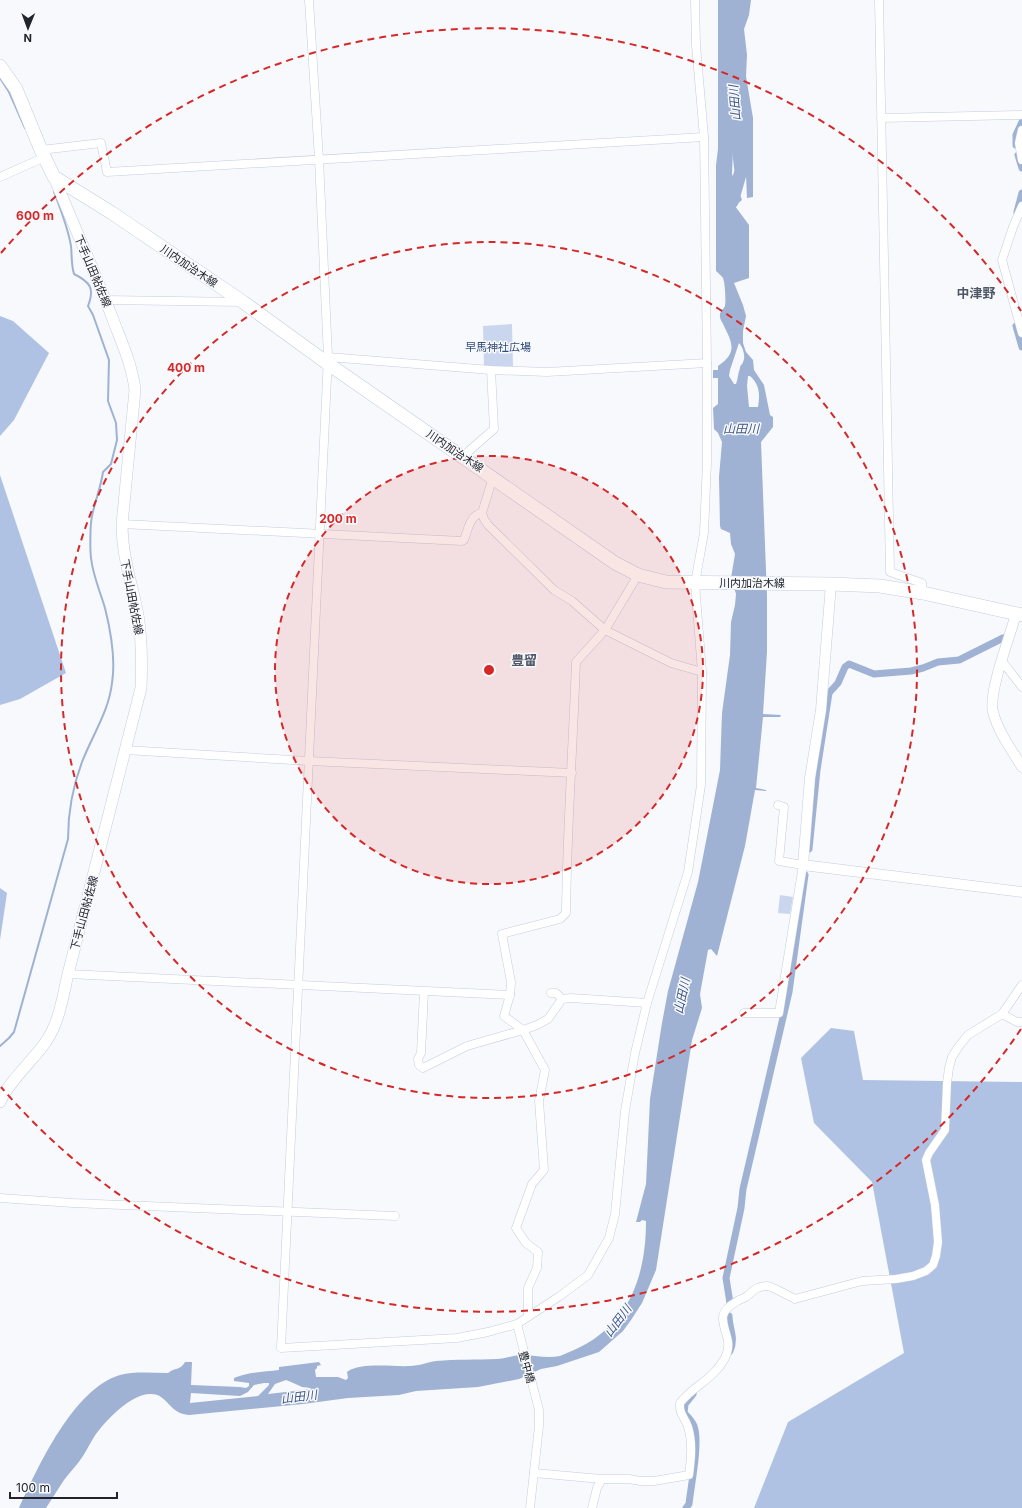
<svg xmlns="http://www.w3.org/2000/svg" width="1022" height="1508" font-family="Inter,'Noto Sans JP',sans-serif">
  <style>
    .green { fill: #cad6ed }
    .forest { fill: #afc2e4 }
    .water { fill: #9fb2d3; fill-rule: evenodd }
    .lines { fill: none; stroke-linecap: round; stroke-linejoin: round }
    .stream { stroke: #9fb2d3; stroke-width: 2 }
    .canal { stroke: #9fb2d3; stroke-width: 7 }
    .river { stroke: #9fb2d3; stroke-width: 13 }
    .minor-casing { stroke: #c3cdde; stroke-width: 9 }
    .tertiary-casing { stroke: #c3cdde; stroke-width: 11 }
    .secondary-casing { stroke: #c3cdde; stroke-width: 12 }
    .primary-casing { stroke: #c3cdde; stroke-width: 14 }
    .minor { stroke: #fff; stroke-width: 8 }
    .tertiary { stroke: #fff; stroke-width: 10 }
    .secondary { stroke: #fff; stroke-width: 11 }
    .primary { stroke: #fff; stroke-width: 13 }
    .ring { fill: none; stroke: #d62828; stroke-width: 2; stroke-dasharray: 7 5 }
    .labels { text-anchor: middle; stroke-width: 3; stroke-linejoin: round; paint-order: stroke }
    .street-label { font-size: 11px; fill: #21252b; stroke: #f7f9fc }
    .park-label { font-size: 11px; fill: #344d7b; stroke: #f7f9fc }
    .water-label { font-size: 12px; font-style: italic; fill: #3d5685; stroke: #f7f9fc }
    .quarter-label { font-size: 13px; font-weight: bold; fill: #505867; stroke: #f7f9fc }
    .centre { fill: #d62828; stroke: #f7f9fc; stroke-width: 2 }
    .ring-label { font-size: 12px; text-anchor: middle; font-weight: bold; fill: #d62828; stroke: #f7f9fc; stroke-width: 3; stroke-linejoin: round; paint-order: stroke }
  </style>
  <rect width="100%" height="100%" fill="#f7f9fc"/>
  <g class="green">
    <polygon points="512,324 513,368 484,367 483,326"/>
    <polygon points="780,895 793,897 790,914 778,913"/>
  </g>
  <g class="forest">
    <polygon points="0,316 13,321 49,353 14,420 0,436"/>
    <polygon points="0,475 66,673 20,699 0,705"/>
    <polygon points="0,888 7,893 0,940"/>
    <polygon points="831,1028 854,1031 863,1080 1022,1082 1022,1508 754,1508 788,1422 904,1353 872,1182 814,1123 801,1058"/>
  </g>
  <path class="water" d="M718,0H751L749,15L744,29L747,55L746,76L753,118V197L747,198L746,175L739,136L736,131L733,148L732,174L742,200L735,206L749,225V278L734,283L743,305L746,316L743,331V343L746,352L753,360L754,370L764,385L770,415L773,417V427L761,442L767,596V652L763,714L781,715L780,717H763L756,788L766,790V791L755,790L745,846L717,956L711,949L708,950L700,994L702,1008L692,1040L656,1270L642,1303L631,1320L623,1331L599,1352L557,1366L541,1369L519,1379L478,1387L416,1391L399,1395L348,1398L303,1404L189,1415C169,1414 168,1394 151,1394C131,1393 104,1422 94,1437C90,1443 87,1450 83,1456C78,1464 70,1472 64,1480C58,1489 52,1499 46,1508H19C38,1467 73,1389 120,1375C135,1371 152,1373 168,1373C175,1367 180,1371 185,1362H192L191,1385L240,1387L246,1388L249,1386V1383L234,1381V1378C249,1372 264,1372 279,1370V1367L319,1362L321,1365L317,1366V1368L315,1370L316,1377H338L346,1380L348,1378L347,1372C360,1362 393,1367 410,1366C419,1366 428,1362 436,1361C456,1359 477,1360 497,1359C505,1359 514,1355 521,1355C534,1355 547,1359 560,1356C565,1354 569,1352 574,1350C628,1326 646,1278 646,1221L642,1220L640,1222H636L646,1184L650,1099L662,1023L668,991L698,882L720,770L722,713L730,655L731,622L735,605L736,594L731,578L735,554L731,544L730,533L721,529L720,526L719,477L722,442L718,433L714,429L713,408L718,404V378H713V370H718V366C737,353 733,344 724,326C723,323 720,320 720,317C719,312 723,310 725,306C726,300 725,283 723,278C721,275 718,273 716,271V165L718,149ZM739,343C743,347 746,357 743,362C743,364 740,365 740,368C738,373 738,379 736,384H734L729,376L730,370ZM748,376H750C760,385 760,395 758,407H749L747,386ZM286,1380C292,1382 297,1385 302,1387C307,1388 308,1387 312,1389L268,1394L275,1384ZM264,1383H269V1385L258,1396L190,1403L191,1393L240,1396L248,1392L254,1385Z"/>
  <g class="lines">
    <g class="stream">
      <polyline points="0,78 9,92 25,128"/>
      <path d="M0,1046L9,1038L14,1032L68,839C68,813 73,786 82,762C92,736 109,711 112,683C116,658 111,632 105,608C100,591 93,576 91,558C90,549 90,525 92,516C95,501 101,487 103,472L111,464L117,440L116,423L108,401L109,360L93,315L88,306C95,288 90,282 74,274C71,264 72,255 71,246C68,228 61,210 54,192"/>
    </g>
    <g class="canal">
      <polyline points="1016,145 1016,135 1022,122"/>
      <polyline points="1018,155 1022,168"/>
      <polyline points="1017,212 1022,193"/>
      <polyline points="1016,326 1022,347"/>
      <polyline points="809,849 817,770 829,693 838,683 845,667 849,664 874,674 911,671 923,668 938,662 959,660 1003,638"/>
      <polyline points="730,1303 726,1278 741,1208 743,1189 789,992 805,875"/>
      <path d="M729,1316C729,1328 736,1338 730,1351"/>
      <path d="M686,1508L689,1504C691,1485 700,1442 694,1426C692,1421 688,1417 684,1413L685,1404L693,1394"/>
    </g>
    <polyline class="river" points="732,202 741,171 734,113"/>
    <defs>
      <g id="minor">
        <polyline points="309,0 319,159 328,357 281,1348 457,1338 488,1332 517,1324 560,1296 588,1275 609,1238 615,1214 625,1111 635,1053 647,1003 688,872 701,785 702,672 695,583 704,533 707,462 707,363 704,137 696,45 695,0"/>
        <polyline points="879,0 890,572 922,583 923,593"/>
        <polyline points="881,118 1022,115"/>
        <polyline points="1022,130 1019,143 1022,160"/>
        <polyline points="41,150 101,143 107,172 704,137"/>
        <polyline points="0,177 45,157"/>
        <polyline points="1022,206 1013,227 1002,260 1022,333"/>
        <polyline points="106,300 243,302"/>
        <polyline points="328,357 491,370 547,372 707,363"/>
        <polyline points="462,457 494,429 491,370"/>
        <polyline points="493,477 482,513 484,519 488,525 554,590 572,601 605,630 671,663 702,672"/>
        <path d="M122,524L462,541L464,540C468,529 470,515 482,513"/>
        <polyline points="1002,661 1022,687"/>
        <polyline points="125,750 309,761 572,773"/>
        <polyline points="68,974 510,995"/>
        <polyline points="424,992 421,1053 418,1059 419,1065 423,1068 467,1046 523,1030 537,1025 548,1019 562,999 571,998 647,1003"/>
        <polyline points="551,993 556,993 562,999"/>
        <polyline points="744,1013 779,1013 803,865 779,861 784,807 778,805"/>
        <polyline points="1002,1014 1017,1022 1022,1022"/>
        <polyline points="0,1198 73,1203 395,1216"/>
        <path d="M528,1316V1288L537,1268L538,1252L526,1243L516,1228L532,1184L544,1170L539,1101L545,1070L523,1030L504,1016L510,995L511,982L502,934L560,919L566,913C567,829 573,745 576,662L605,630L638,575"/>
        <polyline points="517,1324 539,1410 539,1426 530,1508"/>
        <path d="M534,1473L602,1479H629L640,1481H654L689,1475C691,1459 693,1443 688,1427C685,1417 679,1415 680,1403C694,1385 713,1380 725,1358C733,1341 724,1335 723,1319C722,1308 738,1300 746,1297C750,1294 754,1289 758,1288C760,1287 765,1286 767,1286C772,1286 788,1296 795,1299L862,1281L896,1279L913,1276L926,1271L933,1265L936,1256L938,1242L935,1205L926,1160L929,1153L945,1130L947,1083L949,1068L952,1057L959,1046L968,1035L1002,1014L1022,985"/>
        <polyline points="592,1508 597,1488 602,1479"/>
      </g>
      <g id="tertiary">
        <polyline points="831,584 821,710 810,778 803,865 1022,892"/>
        <path d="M1016,614C1010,636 988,693 993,712C998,732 1012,750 1022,767"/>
      </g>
      <path id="secondary" d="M0,1102C7,1084 33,1060 45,1043C59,1024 63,996 68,974L141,688C142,664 142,639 138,615C132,583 122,557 122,524L135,390C132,364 121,341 112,317C94,270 73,224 54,177"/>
      <polyline id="primary" points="0,66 16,89 41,150 54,177 112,213 243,302 327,363 615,563 638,575 666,582 831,584 880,586 923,593 1022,615"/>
    </defs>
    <use href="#minor" class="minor-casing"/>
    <use href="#tertiary" class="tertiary-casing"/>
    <use href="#secondary" class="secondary-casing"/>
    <use href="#primary" class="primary-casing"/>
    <use href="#minor" class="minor"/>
    <use href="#tertiary" class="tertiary"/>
    <use href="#secondary" class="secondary"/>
    <use href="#primary" class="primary"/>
  </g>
  <circle cx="489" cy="670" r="214" fill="#d62828" fill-opacity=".12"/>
  <g class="ring">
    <circle cx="489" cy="670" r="214"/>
    <circle cx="489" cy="670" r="428"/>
    <path d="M1021 1029A642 642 0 0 1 1 1087M1 253A642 642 0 0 1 1021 311"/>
  </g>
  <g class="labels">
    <g class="street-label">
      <text transform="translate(189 266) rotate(34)" y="4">川内加治木線</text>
      <text transform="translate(93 271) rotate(67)" y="4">下手山田帖佐線</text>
      <text transform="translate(455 451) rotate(34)" y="4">川内加治木線</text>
      <text x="752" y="587">川内加治木線</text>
      <text transform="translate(132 597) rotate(79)" y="4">下手山田帖佐線</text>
      <text transform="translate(84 913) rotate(-75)" y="4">下手山田帖佐線</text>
      <text transform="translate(527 1367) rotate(75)" y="4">豊中橋</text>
    </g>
    <g class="park-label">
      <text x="498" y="351">早馬神社広場</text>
    </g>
    <g class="water-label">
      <text transform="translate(735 103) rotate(-95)" y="4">山田川</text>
      <text x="741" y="433">山田川</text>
      <text transform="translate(682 996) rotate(-78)" y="4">山田川</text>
      <text transform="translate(618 1321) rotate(-53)" y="4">山田川</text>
      <text transform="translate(299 1397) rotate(-7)" y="4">山田川</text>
    </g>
    <g class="quarter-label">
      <text x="976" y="298">中津野</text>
      <text x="524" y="665">豊留</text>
    </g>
  </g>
  <circle cx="489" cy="670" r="6" class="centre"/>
  <g class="ring-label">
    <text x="35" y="220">600 m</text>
    <text x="186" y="372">400 m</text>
    <text x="338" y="523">200 m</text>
  </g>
  <g transform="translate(28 28) rotate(181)" stroke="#f7f9fc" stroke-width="3" paint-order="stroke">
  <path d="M0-3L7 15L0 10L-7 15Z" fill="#21252b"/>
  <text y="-6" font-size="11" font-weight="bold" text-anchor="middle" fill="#21252b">N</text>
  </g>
  <path d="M10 1492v6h107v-6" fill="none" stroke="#21252b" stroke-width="2"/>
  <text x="16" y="1492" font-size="12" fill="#21252b" stroke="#f7f9fc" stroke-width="3" paint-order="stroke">100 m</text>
</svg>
